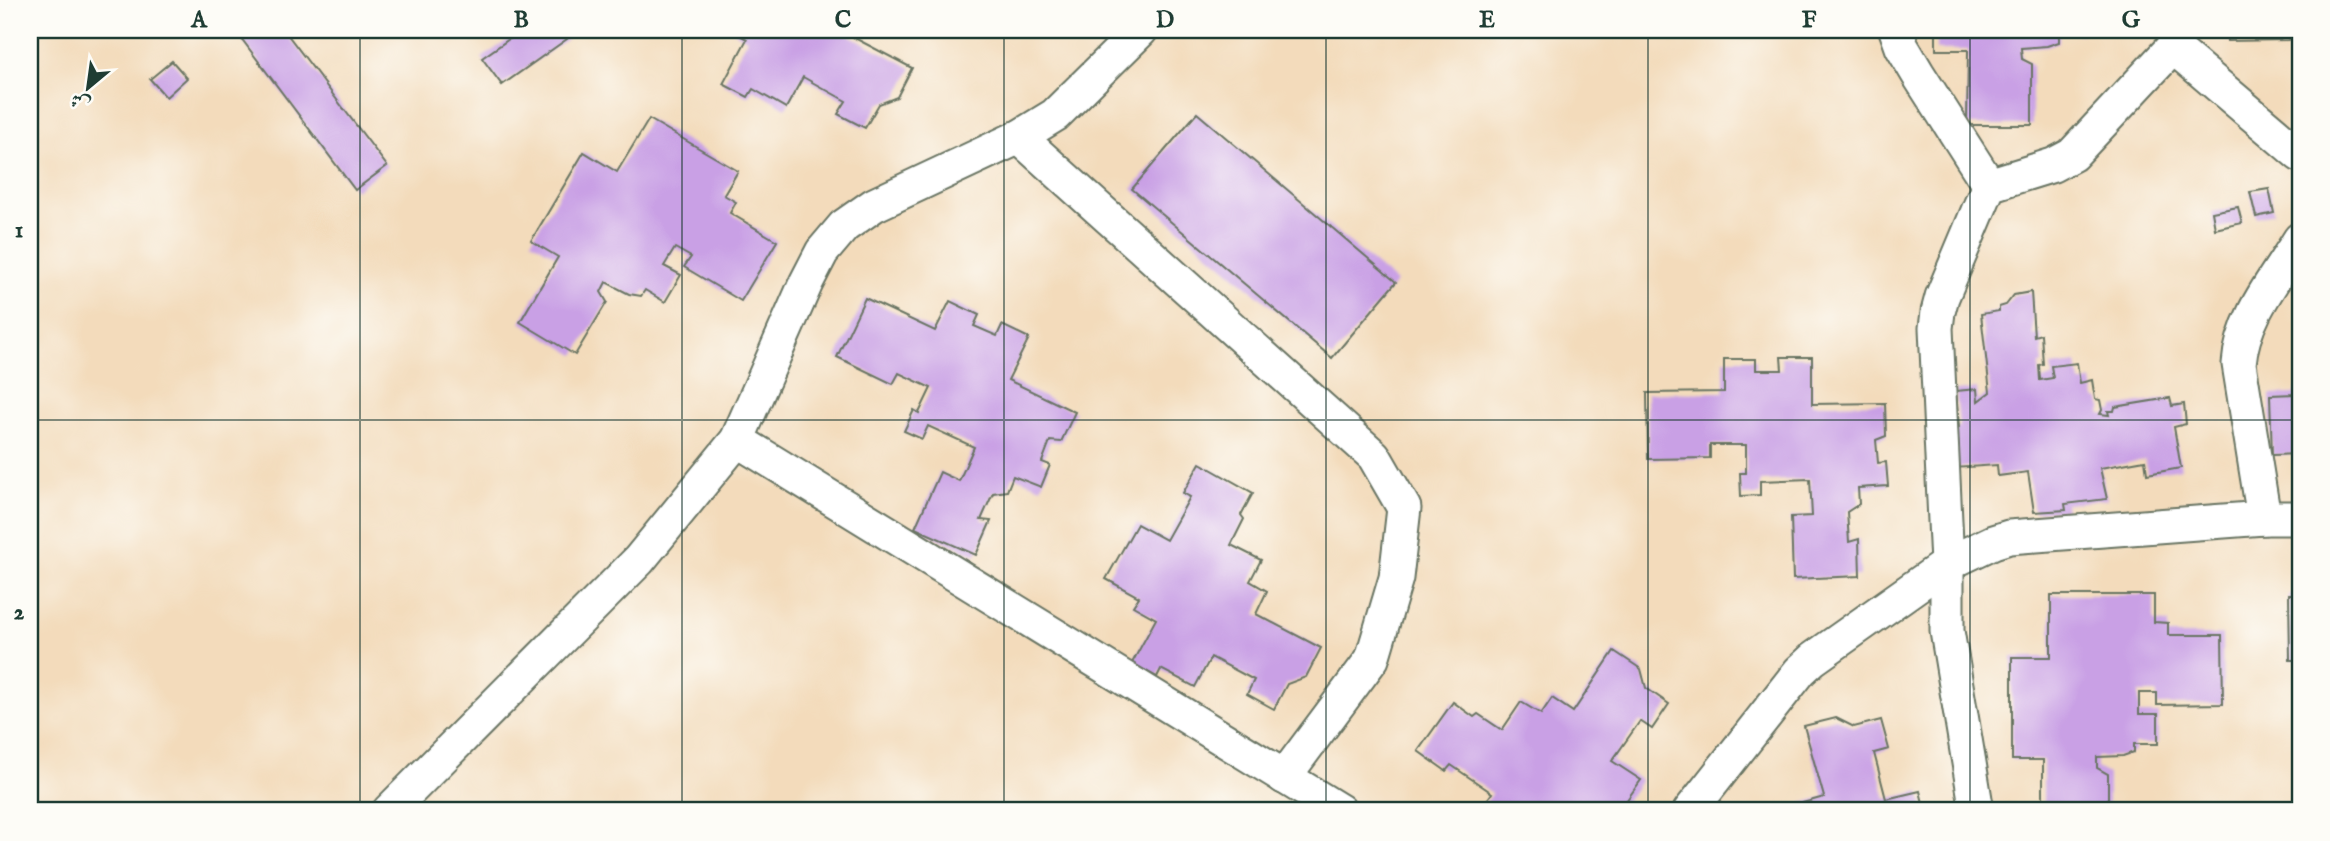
<svg xmlns="http://www.w3.org/2000/svg" width="2330" height="841" font-family="'IM FELL English',Amiri,serif">
  <style>
    .building { fill: #c9a0e5 }
    .lines { fill: none; stroke-linecap: round; stroke-linejoin: round }
    .minor-casing { stroke: #697463; stroke-width: 37 }
    .minor { stroke: #fff; stroke-width: 33 }
    .grid { fill: none; stroke: #1f3d34; stroke-width: 2; stroke-opacity: 0.55 }
    .neatline { fill: none; stroke: #1f3d34; stroke-width: 2.5 }
    .grid-label { font-size: 23px; text-anchor: middle; font-weight: bold; fill: #1f3d34 }
  </style>
  <rect width="100%" height="100%" fill="#fdfcf7"/>
  <filter id="ink" filterUnits="userSpaceOnUse"><feTurbulence type="fractalNoise" baseFrequency=".0143" numOctaves="2"/><feDisplacementMap in="SourceGraphic" scale="14" xChannelSelector="R" yChannelSelector="G"/><feConvolveMatrix kernelMatrix="1 2 1 2 8 2 1 2 1" color-interpolation-filters="sRGB"/></filter>
  <filter id="wash" filterUnits="userSpaceOnUse"><feTurbulence type="fractalNoise" baseFrequency=".00686" numOctaves="4" result="noise"/><feDisplacementMap in="SourceGraphic" scale="28" xChannelSelector="R" yChannelSelector="G"/><feGaussianBlur stdDeviation="1.57" result="paint"/><feColorMatrix in="noise" values="0 0 0 0 0 0 0 0 0 0 0 0 0 0 0 0 0 1.4 0 .05"/><feComposite in="paint" operator="in"/></filter>
  <g filter="url(#wash)">
    <rect width="100%" height="100%" fill="#f3dbbb"/>
    <g id="blocks">
      <g class="building">
        <polygon points="235,30 284,30 387,166 355,190"/>
        <polygon points="522,30 561,30 567,39 502,85 482,58"/>
        <polygon points="730,30 849,30 847,34 912,68 897,97 879,104 865,128 838,114 846,101 803,77 786,108 753,89 748,97 723,84 747,39"/>
        <polygon points="1936,30 2082,30 2082,34 2059,34 2059,42 2047,46 2021,48 2022,59 2032,64 2032,125 1967,125 1968,50 1936,50"/>
        <polygon points="2226,30 2289,30 2289,40 2227,41"/>
        <polygon points="172,61 187,78 166,97 150,79"/>
        <polygon points="1197,113 1396,282 1332,358 1132,189"/>
        <polygon points="649,119 738,171 724,195 736,202 730,213 777,241 741,301 684,267 691,257 675,248 664,266 681,275 665,302 645,290 641,296 629,294 606,282 601,292 607,302 575,355 520,322 558,257 531,241 584,152 617,172"/>
        <polygon points="2269,189 2274,213 2256,217 2250,192"/>
        <polygon points="2238,207 2242,223 2215,229 2212,212"/>
        <polygon points="2031,292 2034,336 2041,334 2043,364 2039,365 2040,380 2053,378 2051,366 2077,363 2080,383 2092,380 2095,399 2100,400 2102,410 2100,414 2109,415 2108,411 2114,411 2115,407 2170,398 2172,406 2184,404 2186,424 2174,427 2181,468 2147,474 2145,460 2100,468 2107,499 2065,504 2066,510 2034,512 2028,472 1998,476 1997,465 1954,468 1950,429 1959,427 1956,391 1977,389 1978,401 1990,392 1981,314 1999,311 1999,307 2006,305 2014,295"/>
        <polygon points="865,298 935,331 950,301 979,315 974,326 997,336 1002,325 1029,338 1008,380 1075,412 1061,442 1050,441 1042,462 1050,465 1041,487 1013,476 1007,491 993,493 981,520 991,521 976,555 915,528 940,472 959,481 974,447 928,426 922,439 904,431 914,410 919,413 931,388 899,373 893,384 837,357"/>
        <polygon points="1781,357 1812,357 1812,404 1885,403 1886,436 1876,440 1878,463 1886,462 1888,486 1858,488 1859,504 1847,512 1849,542 1859,539 1860,576 1793,579 1791,517 1812,516 1810,479 1760,481 1760,495 1741,496 1740,473 1746,473 1746,445 1710,445 1710,458 1648,459 1647,393 1724,392 1724,359 1756,359 1756,370 1782,370"/>
        <polygon points="2297,389 2300,389 2300,454 2272,455 2270,395 2295,394"/>
        <polygon points="1200,463 1253,493 1241,515 1244,519 1231,545 1261,560 1250,581 1267,591 1256,614 1321,648 1306,677 1287,684 1274,709 1247,694 1254,680 1211,657 1195,687 1161,669 1157,677 1132,663 1156,619 1133,606 1139,597 1106,579 1137,524 1166,540 1190,497 1183,493"/>
        <polygon points="2289,594 2300,594 2300,660 2290,660"/>
        <polygon points="2051,595 2154,595 2154,622 2168,623 2168,635 2222,635 2223,704 2157,705 2157,693 2139,693 2139,714 2158,714 2158,744 2134,744 2134,752 2123,756 2097,757 2097,768 2108,774 2108,811 2043,811 2043,760 2012,760 2012,657 2051,657"/>
        <polygon points="1614,651 1641,669 1646,688 1669,704 1652,729 1640,721 1612,761 1641,780 1619,811 1479,811 1492,793 1451,765 1446,771 1418,751 1453,702 1474,717 1478,714 1502,730 1521,702 1541,714 1552,698 1573,712"/>
        <polygon points="1836,718 1854,727 1881,720 1889,749 1874,753 1886,799 1920,791 1925,811 1801,811 1799,804 1824,797 1804,726"/>
      </g>
    </g>
  </g>
  <g filter="url(#ink)">
    <use href="#blocks" fill-opacity="0" stroke="#697463" stroke-width="2"/>
    <g class="lines">
      <defs>
        <g id="minor">
          <polyline points="1896,30 1902,47 1918,74 1989,185"/>
          <polyline points="1019,137 1374,456 1404,508 1396,578 1372,659 1284,777"/>
          <path d="M2300,239C2276,278 2242,318 2239,364L2264,518H2300"/>
          <polyline points="737,440 1340,811"/>
          <polyline points="389,811 639,560 737,440 806,283 822,252 844,226 874,205 1019,137 1055,115 1141,30"/>
          <polyline points="1690,811 1800,671 1813,659 1947,564 1993,542 2009,537 2264,518"/>
          <polyline points="1977,811 1947,631 1947,564 1936,328 1938,312 1942,297 1989,185 2053,165 2072,155 2173,47 2300,155"/>
        </g>
      </defs>
      <use href="#minor" class="minor-casing"/>
      <use href="#minor" class="minor"/>
    </g>
  </g>
  <path class="grid" d="M360,30V811M682,30V811M1004,30V811M1326,30V811M1648,30V811M1970,30V811M30,420H2300"/>
  <rect width="2330" height="841" fill="none" stroke="#fdfcf7" stroke-width="77"/>
  <g transform="translate(88 88) rotate(209)" stroke="#fdfcf7" stroke-width="5" paint-order="stroke">
  <path d="M0-5L12 26L0 18L-12 26Z" fill="#1f3d34"/>
  <text y="-10" font-size="19" font-weight="bold" text-anchor="middle" fill="#1f3d34">ش</text>
  </g>
  <rect x="38" y="38" width="2254" height="764" class="neatline"/>
  <g class="grid-label">
    <text x="199" y="27">A</text>
    <text x="521" y="27">B</text>
    <text x="843" y="27">C</text>
    <text x="1165" y="27">D</text>
    <text x="1487" y="27">E</text>
    <text x="1809" y="27">F</text>
    <text x="2131" y="27">G</text>
    <text x="19" y="237">1</text>
    <text x="19" y="619">2</text>
  </g>
</svg>
